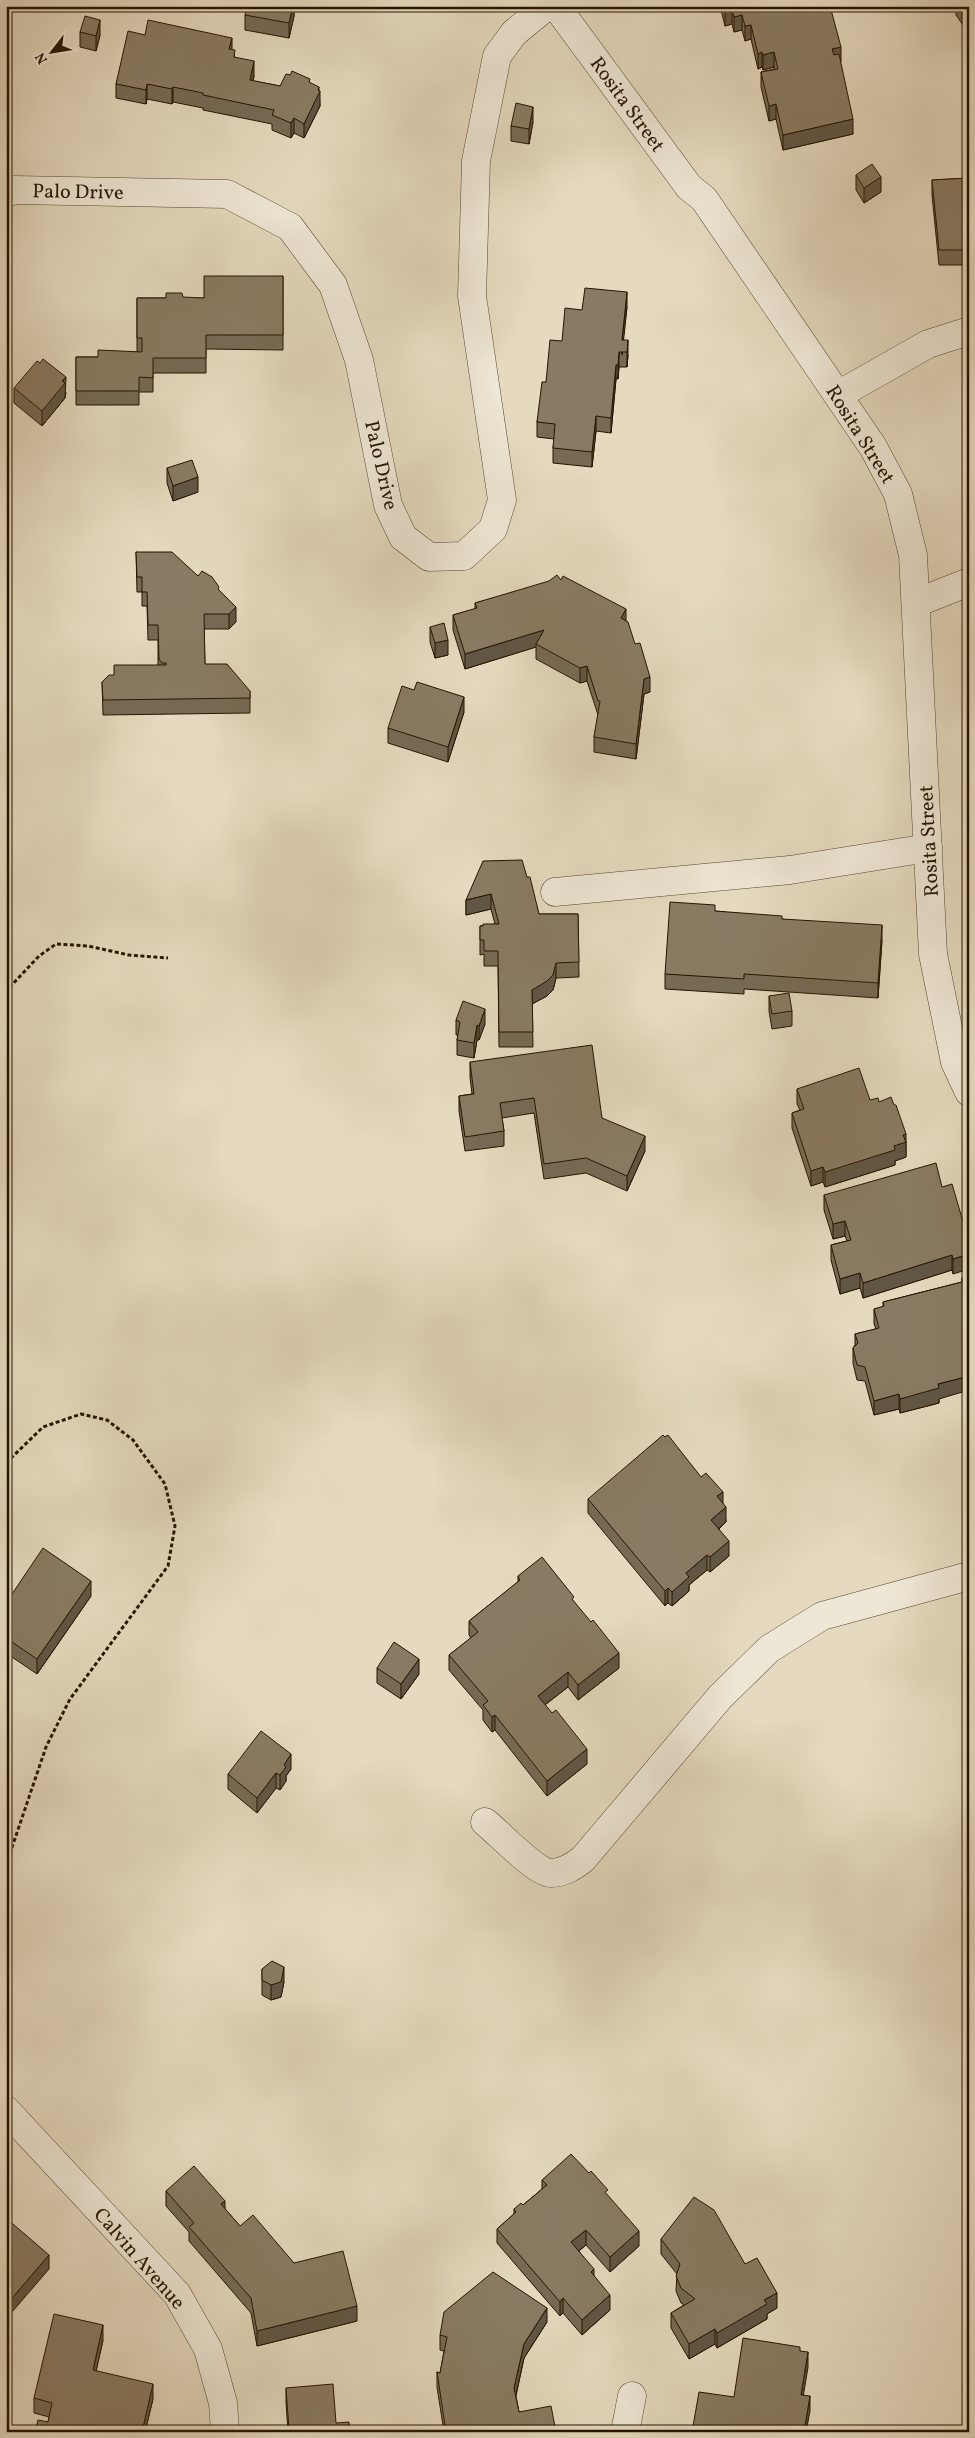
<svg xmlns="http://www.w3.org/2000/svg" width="975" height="2438" font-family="Vollkorn,serif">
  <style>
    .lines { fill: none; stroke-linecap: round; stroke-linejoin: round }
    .minor-casing { stroke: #554630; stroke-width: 29 }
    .path { stroke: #251400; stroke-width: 3; stroke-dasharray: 4 2.5; stroke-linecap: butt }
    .minor { stroke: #eee7d5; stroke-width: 28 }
    .wall { fill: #766a55; stroke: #251400 }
    .shaded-wall { fill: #605645; stroke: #251400 }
    .building { fill: #897b63; stroke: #251400 }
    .labels { text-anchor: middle; stroke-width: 4.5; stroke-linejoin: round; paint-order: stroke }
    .street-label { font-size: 20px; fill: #251400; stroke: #eee7d5 }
  </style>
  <rect width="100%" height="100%" fill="#e5dabf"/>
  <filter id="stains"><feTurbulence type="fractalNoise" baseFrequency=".004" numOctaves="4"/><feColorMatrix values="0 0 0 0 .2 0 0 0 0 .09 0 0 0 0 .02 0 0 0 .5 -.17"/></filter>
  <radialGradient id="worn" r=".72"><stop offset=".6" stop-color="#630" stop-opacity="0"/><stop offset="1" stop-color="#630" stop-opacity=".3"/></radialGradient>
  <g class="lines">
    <defs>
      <g id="minor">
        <polyline points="556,6 689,187 704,199 873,447 898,494 913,555 933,954 955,1062 969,1092"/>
        <polyline points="6,193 15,190 227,194 290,227 333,285 359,360 388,505 403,537 429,557 464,556 493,529 502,500 472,296 476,161 497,56 514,33 547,6"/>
        <polyline points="838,395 928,344 969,331"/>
        <polyline points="916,603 969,582"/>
        <polyline points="555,892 790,870 928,848"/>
        <path d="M485,1822C499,1833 535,1872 551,1873C564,1873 574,1866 583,1859L720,1697L769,1649L822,1616L969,1576"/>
        <polyline points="6,2110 177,2294 208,2349 223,2403 225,2432"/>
        <polyline points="625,2432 632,2396"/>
      </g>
    </defs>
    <use href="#minor" class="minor-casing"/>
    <g class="path">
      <polyline points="6,1000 9,988 39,956 56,944 88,946 129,955 168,958"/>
      <polyline points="6,1463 43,1427 81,1414 107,1420 133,1440 165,1484 175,1526 168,1566 70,1699 46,1747 6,1865"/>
    </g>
    <use href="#minor" class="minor"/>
  </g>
  <g class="wall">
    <polygon points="294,6 294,16 289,38 245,30 245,15"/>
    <polygon points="720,6 830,6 853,134 783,150 776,119 769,121 761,87 761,72 774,69 774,67 763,70 762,67 758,69 751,39 745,41 742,30 734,32 732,24 725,26"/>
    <polygon points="956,6 969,6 969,34 956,15"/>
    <polygon points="80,32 100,35 96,51 80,47"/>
    <polygon points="145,35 232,49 235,57 254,76 253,81 280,86 310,83 319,91 320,106 304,138 294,133 291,138 272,130 272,124 203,110 203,108 173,102 172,104 147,99 146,104 116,98 116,84"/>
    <polygon points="533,122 529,144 511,141 511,126"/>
    <polygon points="856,175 881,192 864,203 856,190"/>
    <polygon points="969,178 969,265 939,265 932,195 932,180"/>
    <polygon points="283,276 283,350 206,349 206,373 153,373 153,392 139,392 139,405 76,405 76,357 98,357 137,352 137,298 204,298"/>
    <polygon points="627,307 623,340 628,355 627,367 619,367 618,379 616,379 611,433 596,431 592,467 553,463 553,448 554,439 537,437 537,422 546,382 562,341 582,310"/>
    <polygon points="14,388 66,392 65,398 42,426 14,403"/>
    <polygon points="167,468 198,492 173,501 167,483"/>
    <polygon points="136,552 198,576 219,590 236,622 229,629 204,629 205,664 250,691 250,713 103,715 102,682 114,675 158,665 158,640 148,640 147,606 142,606 142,592 137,592"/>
    <polygon points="561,580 626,621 650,692 644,694 636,759 594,752 594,737 598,715 587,681 580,683 536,659 536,647 465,669 453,630 453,615 475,609 475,603"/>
    <polygon points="430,627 448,655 435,658 430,642"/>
    <polygon points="464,712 448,762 388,743 388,728"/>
    <polygon points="527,877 539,914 578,914 579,977 556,978 553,990 547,996 532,1004 533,1047 499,1047 498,966 484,966 484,954 480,955 480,926 495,924 491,909 466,915 466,900"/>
    <polygon points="715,911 782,919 882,940 878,998 744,989 744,994 665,989 665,974"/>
    <polygon points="769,996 792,1011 792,1026 772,1029 769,1011"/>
    <polygon points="456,1020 485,1024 479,1040 477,1040 474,1058 457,1055 457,1040 458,1035 456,1035"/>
    <polygon points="470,1062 602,1118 645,1151 627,1191 586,1173 544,1179 534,1113 502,1118 504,1131 504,1146 465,1151 459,1111 459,1096 472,1094 470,1077"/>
    <polygon points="797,1089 879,1102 906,1141 906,1157 895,1161 895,1165 825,1187 823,1182 811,1186 792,1128 792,1113 800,1110 797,1104"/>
    <polygon points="942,1187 969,1242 953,1274 952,1270 863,1298 860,1288 840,1294 831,1260 831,1245 847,1241 845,1236 833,1239 824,1210 824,1195"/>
    <polygon points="969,1277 939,1399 939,1403 900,1413 899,1409 874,1415 865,1381 857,1380 853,1363 853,1348 855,1345 855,1334 876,1329 874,1324 874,1309 883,1307 883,1302 962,1282 962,1278"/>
    <polygon points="701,1477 723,1503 726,1522 719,1529 729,1556 710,1572 707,1570 689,1585 689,1591 672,1606 668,1603 665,1606 588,1513 588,1499"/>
    <polygon points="518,1576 574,1602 619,1668 578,1700 568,1687 545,1705 587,1764 547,1796 495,1730 492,1732 483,1720 483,1710 449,1670 449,1655 471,1638 469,1635 469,1621 518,1582"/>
    <polygon points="6,1595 10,1597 91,1596 37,1674 6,1653"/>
    <polygon points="377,1668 419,1674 401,1699 377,1683"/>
    <polygon points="291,1769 286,1776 286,1781 280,1790 276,1788 257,1813 228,1789 228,1774"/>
    <polygon points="262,1969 284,1982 281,1997 271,2000 262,1995"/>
    <polygon points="542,2180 608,2196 639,2246 610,2272 586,2245 579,2251 594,2277 610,2310 582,2335 563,2313 560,2316 497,2243 497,2229 514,2214 514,2209 523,2205 542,2189"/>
    <polygon points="166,2191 225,2209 240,2226 294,2263 357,2321 257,2346 251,2313 189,2241 189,2232 166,2206"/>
    <polygon points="661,2239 745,2264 777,2308 767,2314 767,2319 717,2348 715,2344 689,2359 671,2328 671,2313 684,2305 681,2303 676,2291 677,2274 661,2254"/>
    <polygon points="547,2322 524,2358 516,2396 519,2412 556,2432 444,2432 437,2387 437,2372 440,2373 444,2351 440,2350 440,2335"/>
    <polygon points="103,2340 96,2371 153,2399 145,2432 35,2432 48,2422 49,2417 34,2413 34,2398"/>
    <polygon points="286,2388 336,2423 350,2432 288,2432 286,2402"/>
  </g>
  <g class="shaded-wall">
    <polygon points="293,6 294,6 294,16 289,38 289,23"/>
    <polygon points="732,10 732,24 725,26 725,11"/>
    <polygon points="742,15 742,30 734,32 734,17"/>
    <polygon points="100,20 100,35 96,51 96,36"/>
    <polygon points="751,25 751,39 745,41 745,26"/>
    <polygon points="232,38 232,53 229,49"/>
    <polygon points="841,47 841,62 832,64 832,49"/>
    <polygon points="762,52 762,67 758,69 758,54"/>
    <polygon points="774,52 774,67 763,70 763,55"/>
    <polygon points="254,61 254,76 250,95 250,80"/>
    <polygon points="147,84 147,99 146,104 146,90"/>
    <polygon points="173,87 173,102 172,104 172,89"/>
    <polygon points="319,87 319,93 320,91 320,106 304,138 304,124"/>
    <polygon points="776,104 776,119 769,121 769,106"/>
    <polygon points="533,107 533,122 529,144 529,129"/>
    <polygon points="294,118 294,133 291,138 291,123"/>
    <polygon points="853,119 853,134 783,150 783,135"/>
    <polygon points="881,177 881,192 864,203 864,188"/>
    <polygon points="627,292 627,307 622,355 622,340"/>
    <polygon points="628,340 628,355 627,367 627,352"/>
    <polygon points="619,352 619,367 618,379 618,365"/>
    <polygon points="616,365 616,379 611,433 611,418"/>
    <polygon points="66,377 65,398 42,426 42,411"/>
    <polygon points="596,416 596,431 592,467 592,452"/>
    <polygon points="198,477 198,492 173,501 173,486"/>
    <polygon points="236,607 236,622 229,629 229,614"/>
    <polygon points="626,609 626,624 621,618"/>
    <polygon points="544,630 536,644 536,647 465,669 465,654"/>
    <polygon points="448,640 448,655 435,658 435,643"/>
    <polygon points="587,666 587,681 580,683 580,668"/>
    <polygon points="650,677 650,692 644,694 636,759 636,744 644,679"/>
    <polygon points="464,697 464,712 448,762 448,747"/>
    <polygon points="491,894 491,909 466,915 466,900"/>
    <polygon points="882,925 882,940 878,998 878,983"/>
    <polygon points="556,963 556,978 553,990 547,996 532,1004 532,990"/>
    <polygon points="485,1009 485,1024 479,1040 479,1026"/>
    <polygon points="477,1025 477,1040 474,1058 474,1043"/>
    <polygon points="906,1134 906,1157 895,1161 895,1165 825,1187 825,1172 894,1146 903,1135"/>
    <polygon points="645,1136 645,1151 627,1191 627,1176"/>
    <polygon points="823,1167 823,1182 811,1186 811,1171"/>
    <polygon points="845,1221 845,1236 833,1239 833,1224"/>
    <polygon points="969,1254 969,1269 953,1274 953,1259"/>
    <polygon points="952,1255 952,1270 863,1298 863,1283"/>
    <polygon points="860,1273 860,1288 840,1294 840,1279"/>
    <polygon points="969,1376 969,1390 939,1399 939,1403 900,1413 900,1399 938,1384"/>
    <polygon points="899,1394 899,1409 874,1415 874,1401"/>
    <polygon points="723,1492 723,1506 717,1496"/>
    <polygon points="726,1507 726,1522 711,1535 711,1520"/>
    <polygon points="729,1541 729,1556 710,1572 710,1557"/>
    <polygon points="707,1555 707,1570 689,1585 689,1591 672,1606 672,1592 686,1573"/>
    <polygon points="91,1581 91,1596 37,1674 37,1659"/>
    <polygon points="668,1588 668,1603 665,1606 665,1591"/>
    <polygon points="619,1653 619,1668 578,1700 578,1685"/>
    <polygon points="419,1659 419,1674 401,1699 401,1684"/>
    <polygon points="568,1672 568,1687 538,1710 538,1696"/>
    <polygon points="495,1715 495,1730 492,1732 492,1717"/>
    <polygon points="587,1749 587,1764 547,1796 547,1781"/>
    <polygon points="291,1754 291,1769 286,1776 286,1781 280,1790 280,1775 284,1765"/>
    <polygon points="276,1773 276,1788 257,1813 257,1798"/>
    <polygon points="284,1967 284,1982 281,1997 271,2000 271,1985"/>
    <polygon points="225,2201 225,2215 221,2204"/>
    <polygon points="586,2230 586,2245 571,2257 571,2242"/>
    <polygon points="639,2231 639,2246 610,2272 610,2257"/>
    <polygon points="49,2255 49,2269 6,2319 6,2305"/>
    <polygon points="594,2269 594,2284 591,2272"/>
    <polygon points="777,2293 777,2308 767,2314 767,2319 717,2348 717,2333 764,2300"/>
    <polygon points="610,2295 610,2310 582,2335 582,2320"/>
    <polygon points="563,2298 563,2313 560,2316 560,2302"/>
    <polygon points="357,2306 357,2321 257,2346 257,2331"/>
    <polygon points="547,2308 547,2322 524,2358 514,2403 514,2388 524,2344"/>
    <polygon points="103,2325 103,2340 93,2385 93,2370"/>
    <polygon points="715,2329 715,2344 689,2359 689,2344"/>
    <polygon points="808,2352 808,2367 801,2410 801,2395"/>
    <polygon points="153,2384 153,2399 145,2432 142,2432"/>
    <polygon points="810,2396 810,2411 806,2432 804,2432"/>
  </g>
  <g class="building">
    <polygon points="247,6 293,6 289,23 245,15"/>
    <polygon points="724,6 830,6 841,47 832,49 834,55 839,54 853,119 783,135 776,104 769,106 761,72 778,69 774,52 763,55 762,52 758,54 751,25 745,26 742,15 734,17 732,10 725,11"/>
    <polygon points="960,6 969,6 969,19"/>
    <polygon points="85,16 100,20 96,36 80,32"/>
    <polygon points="148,20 232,38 229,49 235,50 234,57 254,61 250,80 280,86 286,74 290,75 292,71 310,79 309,82 319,87 318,90 320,91 304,124 294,118 291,123 272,115 274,110 203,95 203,93 173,87 172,89 147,84 146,90 116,84 128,31 145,35"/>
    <polygon points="516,103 533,107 529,129 511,126"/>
    <polygon points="872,164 881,177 864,188 856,175"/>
    <polygon points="969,178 969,250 939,250 932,180"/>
    <polygon points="204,276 283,276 283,335 206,335 206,358 153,358 153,378 139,377 139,391 76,391 76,357 98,357 98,350 142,352 142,338 137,338 137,298 166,298 166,293 182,293 183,297 204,298"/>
    <polygon points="585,288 627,292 622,340 628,340 627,352 619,352 618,365 616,365 611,418 596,416 592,452 553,448 555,424 537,422 542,382 546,382 550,340 562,341 565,308 582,310"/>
    <polygon points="43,359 66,377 62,381 65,383 42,411 14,388 37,361 40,363"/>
    <polygon points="192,460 198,477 173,486 167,468"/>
    <polygon points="136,552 172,552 198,576 202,571 212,577 219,587 218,589 236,607 229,614 204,614 205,664 227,664 250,691 250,698 103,700 102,682 109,675 114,675 114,665 166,665 166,663 162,663 159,659 158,625 148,625 147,592 142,592 142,577 137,577"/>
    <polygon points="557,575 561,580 563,576 626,609 621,618 628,622 635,644 640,643 650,677 644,679 636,744 594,737 600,701 598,701 587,666 580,668 536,644 544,630 465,654 453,615 477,608 475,603 549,581"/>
    <polygon points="444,623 448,640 435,643 430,627"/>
    <polygon points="417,682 464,697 448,747 388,728 402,686 414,690"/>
    <polygon points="522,860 527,877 530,877 539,914 578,914 579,962 556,963 553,975 547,981 532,990 533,1032 499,1032 498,951 484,951 484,940 480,940 480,926 483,926 483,924 499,924 491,894 466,900 483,861"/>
    <polygon points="670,902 715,905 715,911 782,916 782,919 882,925 878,983 744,974 744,979 665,974"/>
    <polygon points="789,993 792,1011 772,1014 769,996"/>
    <polygon points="463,1001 485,1009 479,1026 477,1025 474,1043 457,1040 460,1022 456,1020"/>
    <polygon points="592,1045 602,1118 645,1136 627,1176 586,1158 544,1164 534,1098 500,1103 504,1131 465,1137 459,1096 474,1094 470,1062"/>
    <polygon points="859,1068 870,1100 878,1098 879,1102 891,1097 894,1105 896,1105 906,1134 903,1135 906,1142 894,1146 895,1150 825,1172 823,1167 811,1171 792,1113 804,1109 797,1089"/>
    <polygon points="936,1163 942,1187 952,1184 969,1242 969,1254 953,1259 952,1255 863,1283 860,1273 840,1279 831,1245 851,1240 845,1221 833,1224 824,1195"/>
    <polygon points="969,1277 969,1376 938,1384 939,1388 900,1399 899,1394 874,1401 865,1367 857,1365 853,1348 858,1343 855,1334 879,1328 874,1309 884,1306 883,1302 962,1282 962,1278"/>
    <polygon points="663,1435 665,1437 668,1435 701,1477 706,1473 723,1492 717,1496 726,1507 711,1520 729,1541 710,1557 707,1555 686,1573 689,1577 672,1592 668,1588 665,1591 588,1499"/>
    <polygon points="43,1548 91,1581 37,1659 6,1638 6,1595 10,1597"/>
    <polygon points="542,1557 574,1597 572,1599 591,1622 593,1620 619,1653 578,1685 568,1672 538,1696 552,1713 556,1710 587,1749 547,1781 495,1715 492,1717 483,1705 488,1701 449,1655 478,1632 469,1621 520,1580 518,1576"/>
    <polygon points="394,1642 419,1659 401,1684 377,1668"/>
    <polygon points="261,1731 291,1754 284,1765 286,1767 280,1775 276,1773 257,1798 228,1774"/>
    <polygon points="272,1961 284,1967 281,1982 271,1985 262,1980 262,1969"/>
    <polygon points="571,2154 589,2173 591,2171 608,2190 605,2192 639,2231 610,2257 586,2230 571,2242 594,2269 591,2272 610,2295 582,2320 563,2298 560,2302 497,2229 516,2212 514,2209 521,2203 523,2205 547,2185 542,2180"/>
    <polygon points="194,2166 225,2201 221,2204 240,2226 253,2215 294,2263 343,2251 357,2306 257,2331 251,2298 189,2227 194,2223 166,2191"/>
    <polygon points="694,2197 714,2210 745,2264 757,2258 777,2293 764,2300 767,2304 717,2333 715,2329 689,2344 671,2313 695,2299 681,2288 676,2276 680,2264 661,2239"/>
    <polygon points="6,2218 49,2255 6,2305"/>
    <polygon points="493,2272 547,2308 524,2344 514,2388 519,2412 551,2406 556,2432 456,2432 456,2431 446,2432 437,2372 440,2373 447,2337 440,2335 444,2312"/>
    <polygon points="54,2314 103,2325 93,2370 153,2384 142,2432 35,2432 38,2420 48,2422 52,2403 34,2398"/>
    <polygon points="743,2338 800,2347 800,2351 808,2352 801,2395 810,2396 804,2432 692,2432 699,2392 734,2397"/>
    <polygon points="333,2384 336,2423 349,2422 350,2432 295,2432 295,2428 289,2429 286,2388"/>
  </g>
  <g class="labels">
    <g class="street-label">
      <text transform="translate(628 104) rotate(54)" y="7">Rosita Street</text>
      <text transform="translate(78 191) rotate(1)" y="7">Palo Drive</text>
      <text transform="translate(861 434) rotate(58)" y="7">Rosita Street</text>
      <text transform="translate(382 465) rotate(77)" y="7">Palo Drive</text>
      <text transform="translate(928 841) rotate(-93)" y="7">Rosita Street</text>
      <text transform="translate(140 2258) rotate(49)" y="7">Calvin Avenue</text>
    </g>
  </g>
  <rect width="975" height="2438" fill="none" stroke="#e5dabf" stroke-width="25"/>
  <rect x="8" y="8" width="960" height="2423" fill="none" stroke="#251400" stroke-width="2.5"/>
  <rect x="12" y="12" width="950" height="2413" fill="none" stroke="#251400"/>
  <g transform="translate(52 52) rotate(239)" stroke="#eee7d5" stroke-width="4" paint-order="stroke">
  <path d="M0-4L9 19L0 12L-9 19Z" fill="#251400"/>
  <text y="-8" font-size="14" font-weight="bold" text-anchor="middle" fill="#251400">N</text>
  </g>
  <rect width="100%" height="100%" filter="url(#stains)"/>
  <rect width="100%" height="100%" fill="url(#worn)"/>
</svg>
